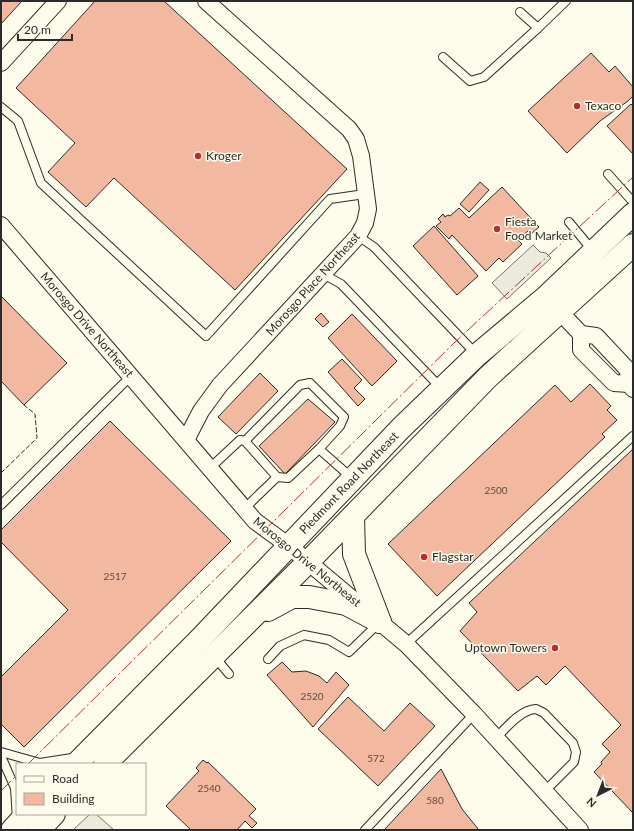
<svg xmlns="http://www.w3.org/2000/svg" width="634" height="831" font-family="Lato,sans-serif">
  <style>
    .green { fill: #ecebdb; stroke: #74746e }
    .building { fill: #f2b8a0; stroke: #2b2b2b }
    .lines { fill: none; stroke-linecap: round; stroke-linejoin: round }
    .lane-casing { stroke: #2b2b2b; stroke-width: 10 }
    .street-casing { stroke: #2b2b2b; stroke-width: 18 }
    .secondary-casing { stroke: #2b2b2b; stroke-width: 24 }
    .lane { stroke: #fdfbea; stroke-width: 8 }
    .street { stroke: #fdfbea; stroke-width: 16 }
    .secondary { stroke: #fdfbea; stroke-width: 22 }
    .fence { stroke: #2b2b2b; stroke-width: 1; stroke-dasharray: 5 2; stroke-linecap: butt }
    .power { stroke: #c62828; stroke-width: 1; stroke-dasharray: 14 3 2 3; stroke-linecap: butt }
    .poi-dot { fill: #c62828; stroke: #fdfbea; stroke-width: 1.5 }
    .labels { text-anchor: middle; stroke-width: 3; stroke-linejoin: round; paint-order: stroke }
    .number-label { font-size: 10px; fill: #5d4e48 }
    .poi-label { font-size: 12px; fill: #2b2b2b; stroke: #fdfbea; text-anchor: start }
    .street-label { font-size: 12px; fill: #2b2b2b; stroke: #fdfbea }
  </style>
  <rect width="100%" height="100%" fill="#fdfbea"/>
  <g class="green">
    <polygon points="533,245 540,252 546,253 551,258 507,299 492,283"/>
    <polygon points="90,814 96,814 114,830 73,830"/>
  </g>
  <g class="building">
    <polygon points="1,1 22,1 1,24"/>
    <polygon points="95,1 164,1 347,169 235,290 114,178 86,207 48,172 75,143 16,88"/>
    <polygon points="591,53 609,72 615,66 633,87 633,96 628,101 600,121 567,153 528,111"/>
    <polygon points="631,104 633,106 633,154 607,126"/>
    <polygon points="480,182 489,190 469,212 460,204"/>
    <polygon points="502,187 539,227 531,234 528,231 518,240 522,244 503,262 499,258 486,271 452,235 449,239 436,226 441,222 438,219 443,214 445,217 448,215 450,216 459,208 469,218"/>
    <polygon points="434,226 478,276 457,295 413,246"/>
    <polygon points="1,296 67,363 24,405 1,381"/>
    <polygon points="321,313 329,322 323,327 315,319"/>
    <polygon points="352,314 397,361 372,386 328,338"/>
    <polygon points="342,359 362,380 354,388 365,399 358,406 328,372"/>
    <polygon points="260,373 278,391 236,434 218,417"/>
    <polygon points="590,384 611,406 607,410 617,420 602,434 605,437 437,596 388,544 555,385 571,402"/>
    <polygon points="308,399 335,422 285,474 259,446"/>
    <polygon points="110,421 231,541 24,747 1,724 1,677 68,610 1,542 1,530"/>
    <polygon points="633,449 633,813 594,772 602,764 601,762 610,752 602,744 621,725 565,666 546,685 537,676 518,691 460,631 477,612 469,603"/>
    <polygon points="282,662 292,672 306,671 319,676 327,683 336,672 349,685 313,727 267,675"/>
    <polygon points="348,697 384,731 410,703 435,726 378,786 318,729"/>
    <polygon points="203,760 207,763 208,762 256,809 249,816 257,823 252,828 245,821 237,830 191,830 166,806 199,771 196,768"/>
    <polygon points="441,769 462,809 479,830 384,830"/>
  </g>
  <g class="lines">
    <defs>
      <g id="lane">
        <polyline points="520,12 538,28"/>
        <polyline points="443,57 470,81 484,77 538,28 566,1"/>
        <polyline points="1,107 18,121 41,183 206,336 330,199 365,194"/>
        <polyline points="608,174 633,202"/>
        <polyline points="569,222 593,251"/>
        <polyline points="358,236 374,247 476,354"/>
        <polyline points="323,274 341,284 441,388"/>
        <polyline points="245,441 300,385 310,383 344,417 340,426 319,449"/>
        <polyline points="210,468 240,440 245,441 277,477"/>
        <polyline points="1,505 131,376"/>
        <polyline points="245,508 277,477 288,478 319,449 352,478"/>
        <polyline points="406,644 633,436"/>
        <polyline points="214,656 229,674"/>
        <polyline points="268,659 280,646 304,635 329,640 349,652 380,622"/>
        <path d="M496,738C507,727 520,710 536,709L544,713L573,743L576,752L574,762L545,791"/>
        <polyline points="1,752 40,763 78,757"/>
        <polyline points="1,756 15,788 17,820"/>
        <polyline points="365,830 474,714"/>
      </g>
      <g id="street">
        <polyline points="1,63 58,1"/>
        <polyline points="1,225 255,521 289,546 406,644 474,714 580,830"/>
        <polyline points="560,312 581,334 596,336 628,370 629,384 633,389"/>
        <polyline points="581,334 581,350 614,383 629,384"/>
        <polyline points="186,440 201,411 220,385 358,236 365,223 368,209 361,156 356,139 349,129 206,1"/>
      </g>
      <g id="secondary">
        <polyline points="353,516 354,554 380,622"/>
        <polyline points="268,610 292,597 309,597 346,604 380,622"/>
        <polyline points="76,764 201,638 401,428 477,355 546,297 633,214"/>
        <polyline points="105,764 308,562 488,377 633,245"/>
        <polyline points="12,830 27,814"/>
        <polyline points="39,830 54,814"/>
      </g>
    </defs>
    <use href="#lane" class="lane-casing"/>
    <use href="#street" class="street-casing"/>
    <use href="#secondary" class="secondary-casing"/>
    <use href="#lane" class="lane"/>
    <use href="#street" class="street"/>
    <use href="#secondary" class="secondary"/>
    <polyline class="fence" points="1,473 37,438 35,414 24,405"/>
    <g class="power">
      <polyline points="28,764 454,343 633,177"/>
      <polyline points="1,791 17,775"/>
    </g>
  </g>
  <g class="poi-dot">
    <circle cx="577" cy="106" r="4"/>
    <circle cx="198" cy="156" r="4"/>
    <circle cx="497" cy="229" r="4"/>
    <circle cx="424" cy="557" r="4"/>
    <circle cx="555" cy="648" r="4"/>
  </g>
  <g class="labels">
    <g class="number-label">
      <text x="496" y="494">2500</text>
      <text x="115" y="580">2517</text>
      <text x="312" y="700">2520</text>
      <text x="376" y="762">572</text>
      <text x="209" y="792">2540</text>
      <text x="435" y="804">580</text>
    </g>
    <g class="poi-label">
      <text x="585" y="110">Texaco</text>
      <text x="206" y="160">Kroger</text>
      <text x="505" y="226">Fiesta<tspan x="505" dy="14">Food Market</tspan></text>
      <text x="432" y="561">Flagstar</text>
      <text x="547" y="652" text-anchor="end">Uptown Towers</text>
    </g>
    <g class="street-label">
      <text transform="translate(313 284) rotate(-48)" y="4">Morosgo Place Northeast</text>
      <text transform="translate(87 325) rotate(49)" y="4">Morosgo Drive Northeast</text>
      <text transform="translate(349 483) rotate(-46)" y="4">Piedmont Road Northeast</text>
      <text transform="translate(307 562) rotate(39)" y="4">Morosgo Drive Northeast</text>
    </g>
  </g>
  <rect width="634" height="831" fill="none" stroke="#2b2b2b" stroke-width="4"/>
  <rect x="16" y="763" width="130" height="52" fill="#fdfbea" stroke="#a9a89e"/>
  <rect x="24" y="776" width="20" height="6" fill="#fdfbea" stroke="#a9a89e"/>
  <text x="52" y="783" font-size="12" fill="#2b2b2b">Road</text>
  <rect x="24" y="793" width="20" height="12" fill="#f2b8a0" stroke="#a9a89e"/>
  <text x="52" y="803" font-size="12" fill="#2b2b2b">Building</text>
  <g transform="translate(598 795) rotate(222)" stroke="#fdfbea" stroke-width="3" paint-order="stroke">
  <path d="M0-3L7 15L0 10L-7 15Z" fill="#2b2b2b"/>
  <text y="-6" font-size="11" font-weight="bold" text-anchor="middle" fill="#2b2b2b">N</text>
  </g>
  <path d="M18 34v6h54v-6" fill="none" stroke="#2b2b2b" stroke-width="2"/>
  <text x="24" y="34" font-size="12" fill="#2b2b2b" stroke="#fdfbea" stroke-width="3" paint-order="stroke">20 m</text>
</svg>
